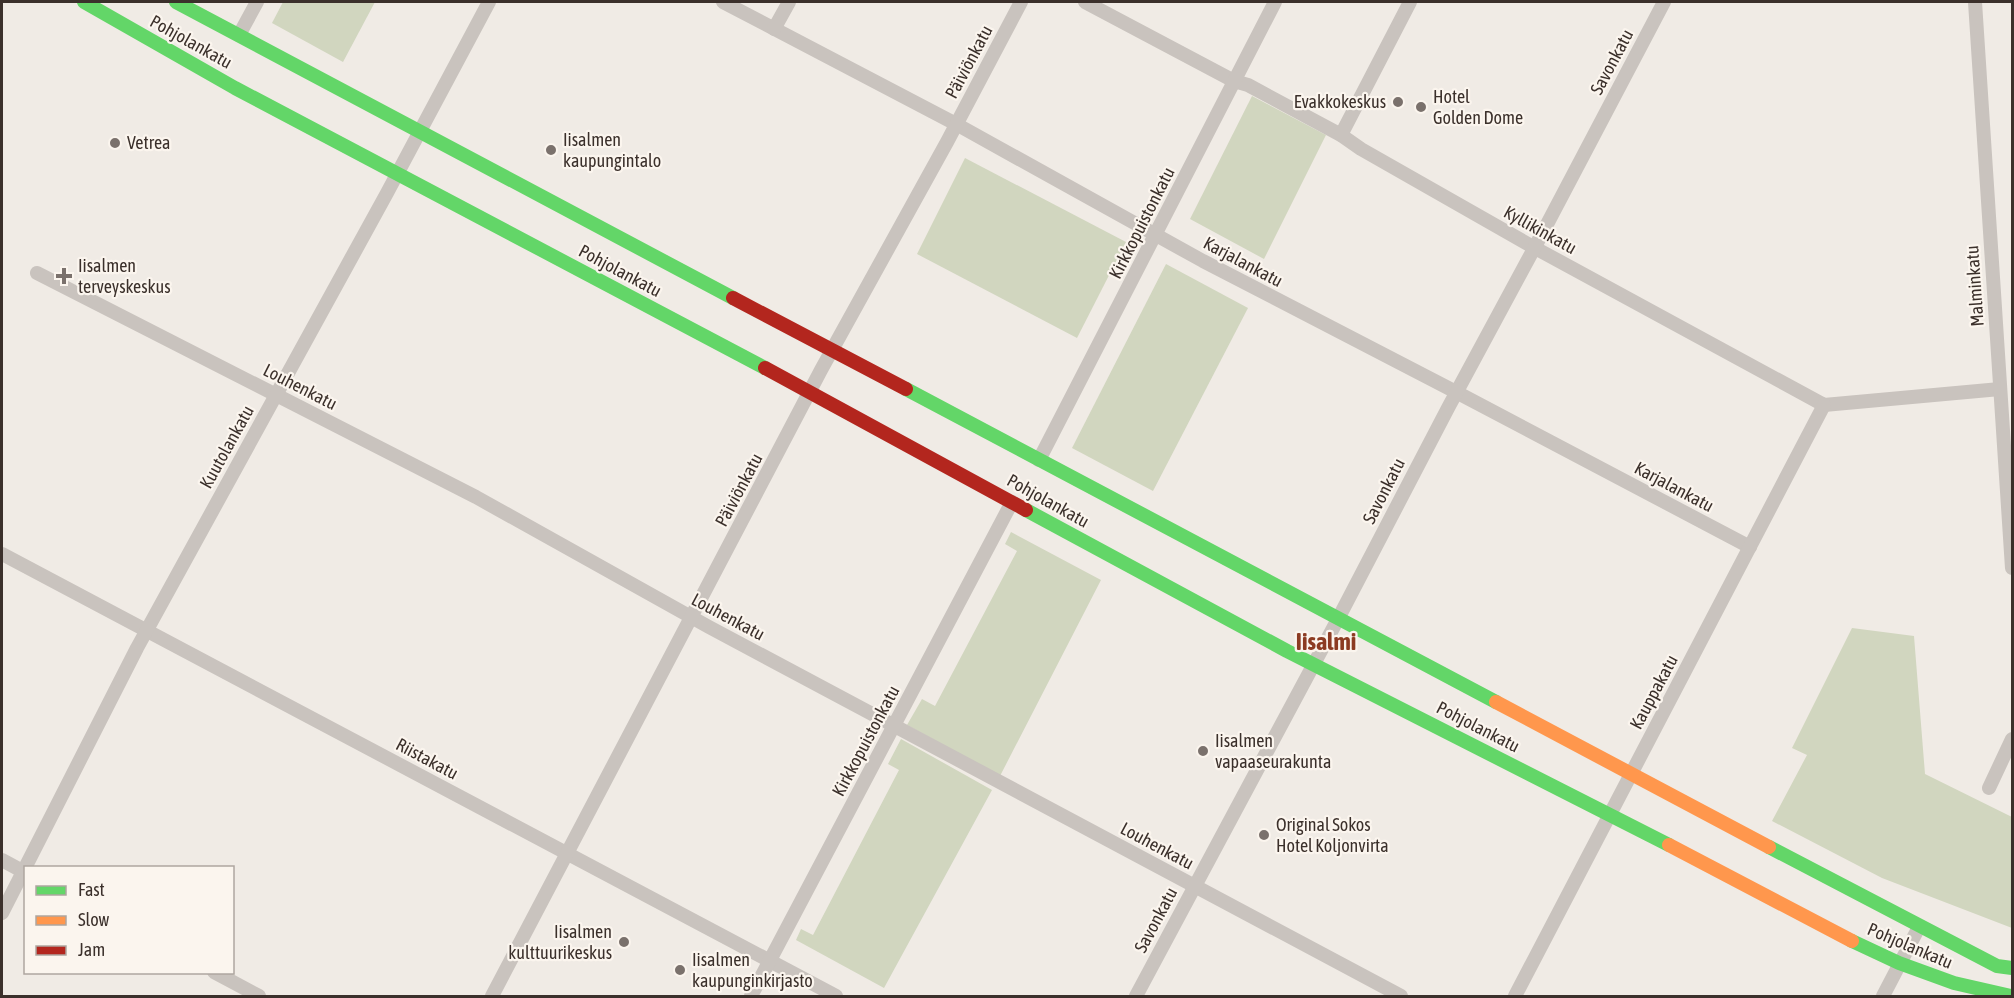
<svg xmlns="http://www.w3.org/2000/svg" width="2014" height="998" font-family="'Asap Condensed',sans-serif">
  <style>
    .green { fill: #d1d6bf }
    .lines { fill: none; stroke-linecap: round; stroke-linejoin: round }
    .street { stroke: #c9c3be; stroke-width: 14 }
    .fast { stroke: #63d668; stroke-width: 14 }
    .slow { stroke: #ff974d; stroke-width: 14 }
    .jam { stroke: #b3261e; stroke-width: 14 }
    .poi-dot { fill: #7a716c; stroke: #fbf5ee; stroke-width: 2 }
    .labels { text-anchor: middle; stroke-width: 4.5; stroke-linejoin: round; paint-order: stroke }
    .street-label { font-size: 18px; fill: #3b302b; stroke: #fbf5ee }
    .poi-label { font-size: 18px; fill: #3b302b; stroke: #fbf5ee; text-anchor: start }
    .district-label { font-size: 24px; font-weight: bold; fill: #8c3b22; stroke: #fbf5ee }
  </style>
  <rect width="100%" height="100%" fill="#f0ebe5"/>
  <g class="green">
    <polygon points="283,2 375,2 343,62 272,23"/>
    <polygon points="1252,96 1326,135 1264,259 1190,219"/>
    <polygon points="965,158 1126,242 1077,338 917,254"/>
    <polygon points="1166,264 1248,308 1153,491 1072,448"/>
    <polygon points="1011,532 1101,580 1000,776 907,725 922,699 935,706 1017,551 1005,544"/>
    <polygon points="1852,628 1914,636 1925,774 2012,817 2012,928 1882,878 1772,821 1807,755 1792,748"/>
    <polygon points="901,739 992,790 884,988 796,940 801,929 813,935 899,770 888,764"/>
  </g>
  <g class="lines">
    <g class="street">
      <polyline points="723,2 956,124 1203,261 1456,392 1750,547"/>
      <polyline points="1085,2 1234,81 1248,85 1341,135 1361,149 1535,248 1824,405 2000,389"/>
      <polyline points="1975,2 2012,568"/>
      <polyline points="774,29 789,2"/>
      <polyline points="239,35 257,2"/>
      <polyline points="1341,135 1410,2"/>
      <polyline points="37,273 476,497 709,627 1401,996"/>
      <polyline points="1039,460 1275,2"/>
      <polyline points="2,554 836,996"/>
      <polyline points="1989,788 2012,739"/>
      <polyline points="2,860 26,873"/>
      <polyline points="2,913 137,648 387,193 489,2"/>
      <polyline points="214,972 259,996"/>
      <polyline points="492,996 821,370 947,142 1021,2"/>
      <polyline points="751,996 1012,502"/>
      <polyline points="1136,996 1338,619 1448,408 1544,230 1664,2"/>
      <polyline points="1515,996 1824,405"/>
      <polyline points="1883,996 1919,927"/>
    </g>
    <g class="fast">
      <polyline points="84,2 235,88 765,368"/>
      <polyline points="176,2 733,298"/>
      <polyline points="906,389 1496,702"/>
      <polyline points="1026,510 1287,651 1669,845"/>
      <polyline points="1769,847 1997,966 2012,968"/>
      <polyline points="1852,941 1899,963 1954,983 2011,996"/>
    </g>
    <g class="slow">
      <polyline points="1496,702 1769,847"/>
      <polyline points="1669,845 1852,941"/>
    </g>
    <g class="jam">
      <polyline points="733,298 906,389"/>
      <polyline points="765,368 1026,510"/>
    </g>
  </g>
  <g class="poi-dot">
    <circle cx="1398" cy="102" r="6"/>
    <circle cx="1421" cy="107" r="6"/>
    <circle cx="115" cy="143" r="6"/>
    <circle cx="551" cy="150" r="6"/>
    <path d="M61 267h6v6h6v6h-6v6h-6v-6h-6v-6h6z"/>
    <circle cx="1203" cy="751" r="6"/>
    <circle cx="1264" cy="835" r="6"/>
    <circle cx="624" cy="942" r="6"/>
    <circle cx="680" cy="970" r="6"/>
  </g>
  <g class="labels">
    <g class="street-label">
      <text transform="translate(191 42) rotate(29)" y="6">Pohjolankatu</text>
      <text transform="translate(969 62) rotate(-62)" y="6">Päiviönkatu</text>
      <text transform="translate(1612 62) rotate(-62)" y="6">Savonkatu</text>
      <text transform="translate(1142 223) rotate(-63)" y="6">Kirkkopuistonkatu</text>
      <text transform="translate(1540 230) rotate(29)" y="6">Kyllikinkatu</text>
      <text transform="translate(1243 262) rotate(28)" y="6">Karjalankatu</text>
      <text transform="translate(620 271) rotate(28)" y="6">Pohjolankatu</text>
      <text transform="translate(1975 286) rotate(-94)" y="6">Malminkatu</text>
      <text transform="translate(300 387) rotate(27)" y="6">Louhenkatu</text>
      <text transform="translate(227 447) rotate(-61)" y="6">Kuutolankatu</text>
      <text transform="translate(1674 487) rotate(28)" y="6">Karjalankatu</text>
      <text transform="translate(739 490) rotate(-62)" y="6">Päiviönkatu</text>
      <text transform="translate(1384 491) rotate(-63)" y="6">Savonkatu</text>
      <text transform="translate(1048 501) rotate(29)" y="6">Pohjolankatu</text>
      <text transform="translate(728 617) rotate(28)" y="6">Louhenkatu</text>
      <text transform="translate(1654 692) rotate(-62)" y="6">Kauppakatu</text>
      <text transform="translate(1478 727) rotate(27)" y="6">Pohjolankatu</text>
      <text transform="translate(866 741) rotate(-62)" y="6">Kirkkopuistonkatu</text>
      <text transform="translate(427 759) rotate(28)" y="6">Riistakatu</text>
      <text transform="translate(1157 846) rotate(28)" y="6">Louhenkatu</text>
      <text transform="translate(1156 920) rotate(-62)" y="6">Savonkatu</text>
      <text transform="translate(1910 946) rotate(23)" y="6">Pohjolankatu</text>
    </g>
    <g class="poi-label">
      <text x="1433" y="103">Hotel<tspan x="1433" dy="21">Golden Dome</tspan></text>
      <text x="1386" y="108" text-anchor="end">Evakkokeskus</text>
      <text x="563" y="146">Iisalmen<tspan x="563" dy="21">kaupungintalo</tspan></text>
      <text x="127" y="149">Vetrea</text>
      <text x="78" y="272">Iisalmen<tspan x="78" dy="21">terveyskeskus</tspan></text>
      <text x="1215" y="747">Iisalmen<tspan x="1215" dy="21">vapaaseurakunta</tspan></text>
      <text x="1276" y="831">Original Sokos<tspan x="1276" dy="21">Hotel Koljonvirta</tspan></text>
      <text x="612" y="938" text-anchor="end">Iisalmen<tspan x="612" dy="21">kulttuurikeskus</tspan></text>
      <text x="692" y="966">Iisalmen<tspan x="692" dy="21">kaupunginkirjasto</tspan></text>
    </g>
    <g class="district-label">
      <text x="1326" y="650">Iisalmi</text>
    </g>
  </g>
  <rect width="2014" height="998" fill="none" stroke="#3b302b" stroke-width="6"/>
  <rect x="24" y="866" width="210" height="108" fill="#fbf5ee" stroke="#aea6a0" stroke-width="1.5"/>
  <rect x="36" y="886" width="30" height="9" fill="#63d668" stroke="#aea6a0" stroke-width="1.5"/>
  <text x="78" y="896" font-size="18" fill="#3b302b">Fast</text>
  <rect x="36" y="916" width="30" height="9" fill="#ff974d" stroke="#aea6a0" stroke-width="1.5"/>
  <text x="78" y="926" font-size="18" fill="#3b302b">Slow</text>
  <rect x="36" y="946" width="30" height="9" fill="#b3261e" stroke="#aea6a0" stroke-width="1.5"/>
  <text x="78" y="956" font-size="18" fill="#3b302b">Jam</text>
</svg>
